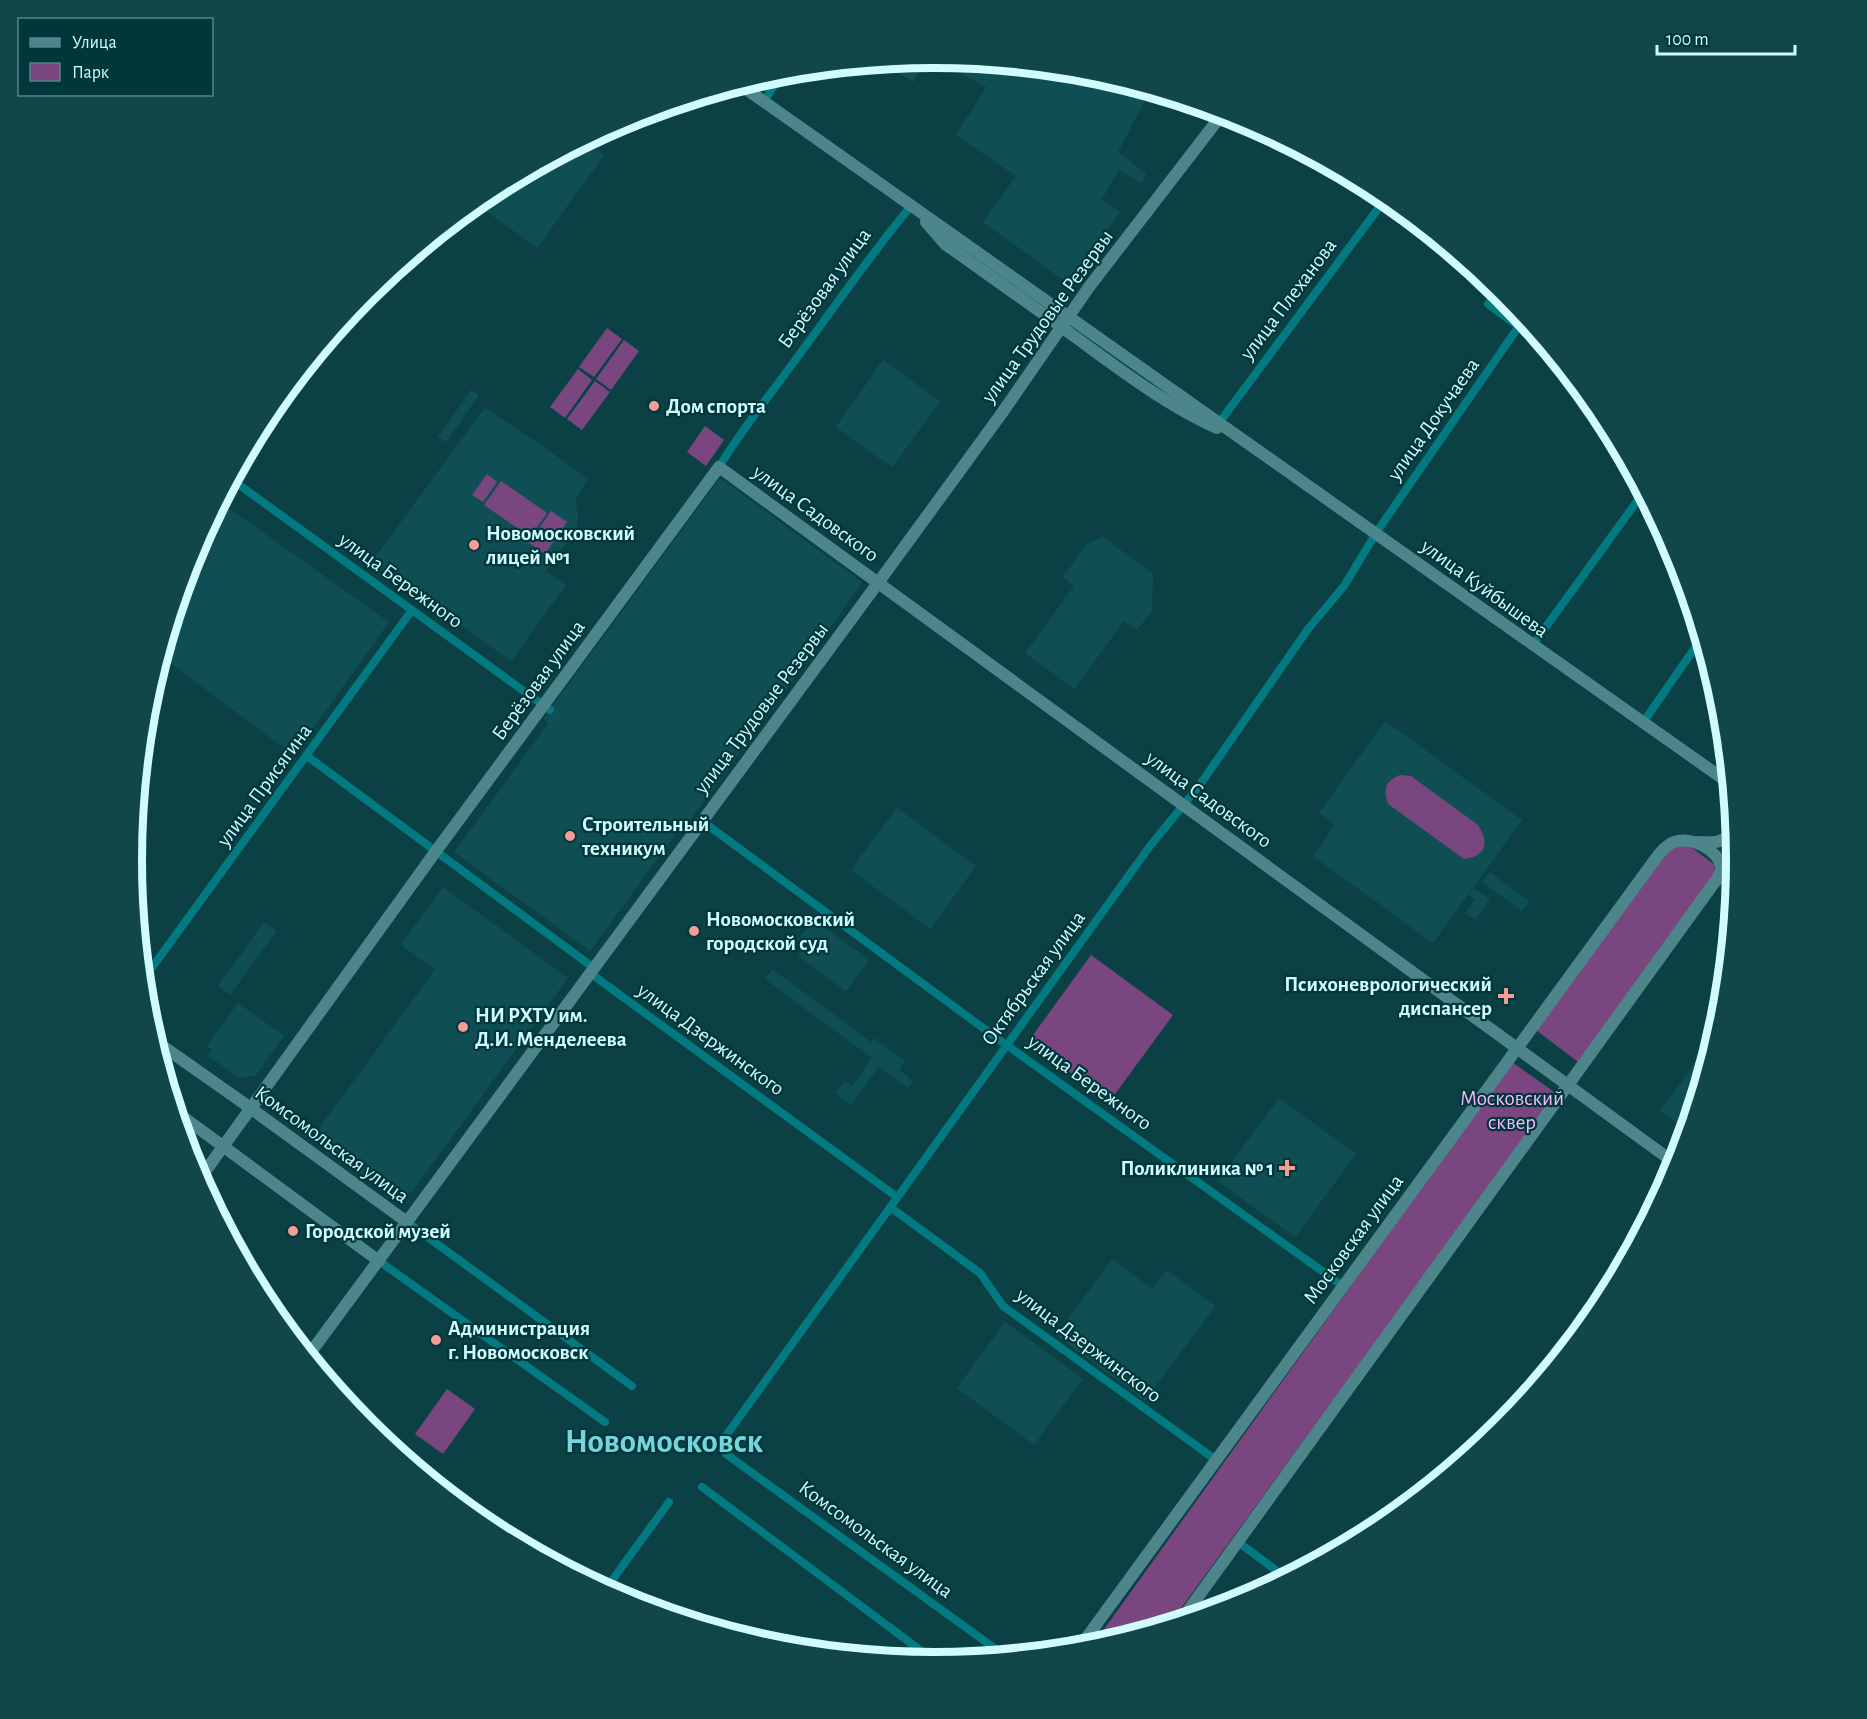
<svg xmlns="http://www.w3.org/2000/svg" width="1867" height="1719" font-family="'Alegreya Sans',sans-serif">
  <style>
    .built { fill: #0f4f54 }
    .green { fill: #794680 }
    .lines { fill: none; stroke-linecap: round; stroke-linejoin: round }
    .street { stroke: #037a82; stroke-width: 8 }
    .secondary { stroke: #4c858a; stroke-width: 12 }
    .poi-dot { fill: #f59b98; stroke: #00373a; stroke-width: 2 }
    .labels { text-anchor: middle; stroke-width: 4.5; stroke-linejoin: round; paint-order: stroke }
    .street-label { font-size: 21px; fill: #d0fbff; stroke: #00373a }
    .poi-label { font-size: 21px; font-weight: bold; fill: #d0fbff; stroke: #00373a; text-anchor: start }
    .park-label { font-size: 21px; fill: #f6b8fe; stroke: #00373a }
    .town-label { font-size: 33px; font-weight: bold; fill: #77d4dc; stroke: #00373a }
    .rim { fill: none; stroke: #d0fbff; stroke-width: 8 }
  </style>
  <rect width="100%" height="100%" fill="#0b4145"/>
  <g class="built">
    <polygon points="930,57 913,82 881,62"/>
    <polygon points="931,57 1090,72 1150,91 1118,152 1146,174 1141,183 1119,170 1102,199 1120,212 1069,284 983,222 1016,176 956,135 986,87"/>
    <polygon points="584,141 604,155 537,248 475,203 488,192"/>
    <polygon points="883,360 940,402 892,467 836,427"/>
    <polygon points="471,390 479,395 446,442 438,437"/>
    <polygon points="485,408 538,443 588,479 575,501 578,515 577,528 546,571 566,585 511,661 372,561"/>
    <polygon points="720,478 862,582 810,657 688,823 685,821 590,951 454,852 549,723 543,719"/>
    <polygon points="219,501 389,622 294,755 161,656 192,552"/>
    <polygon points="1103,537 1153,574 1152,611 1137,630 1124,621 1074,689 1025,653 1074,586 1063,577 1088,543"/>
    <polygon points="1385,721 1522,820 1433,943 1313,856 1335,825 1319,813"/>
    <polygon points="897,808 976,866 930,929 851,870"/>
    <polygon points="1490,872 1529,901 1522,911 1482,882"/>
    <polygon points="443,887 568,978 412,1192 391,1196 312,1138 435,970 401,945"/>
    <polygon points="1474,888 1490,899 1475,920 1465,913 1475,900 1469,895"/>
    <polygon points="813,919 869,960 846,991 798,956 801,951 798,939"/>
    <polygon points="264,922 277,931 230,995 218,986"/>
    <polygon points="772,969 871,1042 874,1038 905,1061 899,1070 913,1081 908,1088 879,1067 851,1105 835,1093 845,1081 852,1086 872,1058 765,979"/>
    <polygon points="238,1003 284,1036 256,1075 239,1078 208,1056 212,1050 207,1046"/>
    <polygon points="1715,1035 1686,1130 1660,1111"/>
    <polygon points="1279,1098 1356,1154 1295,1237 1218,1181"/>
    <polygon points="1112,1259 1153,1289 1167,1270 1215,1306 1145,1401 1056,1335"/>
    <polygon points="1005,1322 1083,1379 1034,1445 957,1388"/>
    <polygon points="1572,1331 1577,1335 1513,1412"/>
  </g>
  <g class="green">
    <polygon points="607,328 622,339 594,377 579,367"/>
    <polygon points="624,340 639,351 611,390 596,379"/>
    <polygon points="578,369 592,380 565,418 550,407"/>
    <polygon points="595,381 610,392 582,430 567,419"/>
    <polygon points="705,426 724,440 706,466 687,452"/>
    <polygon points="487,474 497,482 483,502 472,495"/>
    <polygon points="501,481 547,513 530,537 484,505"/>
    <polygon points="551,511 567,522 545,554 529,543"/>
    <path d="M1400,775L1411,776L1478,825C1489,842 1487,856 1464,859L1388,804C1383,790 1385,781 1400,775Z"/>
    <polygon points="1687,844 1715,865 1714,874 1578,1062 1536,1030 1668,849"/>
    <polygon points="1091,955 1173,1015 1110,1101 1028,1042"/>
    <polygon points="1512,1062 1557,1094 1171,1622 1092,1646"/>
    <polygon points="447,1389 475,1409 443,1454 415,1434"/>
  </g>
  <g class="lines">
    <g class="street">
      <polyline points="764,101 783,72"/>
      <polyline points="1498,290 1488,304 1545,346"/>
      <polyline points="1219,423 1386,198"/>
      <path d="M719,467C742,429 770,395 796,359C834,308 870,255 911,206"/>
      <polyline points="231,479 550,710"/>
      <polyline points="1532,646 1643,493"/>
      <polyline points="1642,724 1701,639"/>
      <polyline points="307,756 594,968"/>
      <polyline points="702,821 994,1036 1343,1286"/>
      <polyline points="590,973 897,1197"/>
      <polyline points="143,980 412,610"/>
      <polyline points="890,1207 980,1273 1003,1306 1216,1460"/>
      <polyline points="407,1222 632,1386"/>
      <polyline points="379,1261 605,1422"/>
      <polyline points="720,1444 1150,846 1199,786 1308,629 1344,586 1376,533 1519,326"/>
      <polyline points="726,1454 1004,1655"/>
      <polyline points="702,1487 936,1662"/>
      <polyline points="1238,1542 1285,1577"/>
      <polyline points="605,1590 669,1502"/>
    </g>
    <g class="secondary">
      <polyline points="739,84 1729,783"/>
      <path d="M926,222L945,244C987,274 1030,304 1071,334C1118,368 1164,404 1217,428"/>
      <path d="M1698,842C1714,843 1727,844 1733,826"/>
      <polyline points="154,1040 242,1102 407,1222"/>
      <polyline points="175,1111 379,1261"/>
      <polyline points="199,1180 436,851 719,467 1676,1164"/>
      <polyline points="308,1356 878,583 1002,413 1089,287 1223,113"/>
      <polyline points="1182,1619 1735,854"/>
      <path d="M1079,1648L1659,854C1664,848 1670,842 1678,841C1694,838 1717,850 1721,866C1722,871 1719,875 1717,880"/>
    </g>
  </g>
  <g class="poi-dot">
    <circle cx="654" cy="406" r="6"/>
    <circle cx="474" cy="545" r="6"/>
    <circle cx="570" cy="836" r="6"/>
    <circle cx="694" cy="931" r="6"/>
    <path d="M1503 987h6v6h6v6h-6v6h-6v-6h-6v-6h6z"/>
    <circle cx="463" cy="1027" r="6"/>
    <path d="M1284 1159h6v6h6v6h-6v6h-6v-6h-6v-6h6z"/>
    <circle cx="293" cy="1231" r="6"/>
    <circle cx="436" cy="1340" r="6"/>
  </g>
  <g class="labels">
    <g class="street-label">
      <text transform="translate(824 288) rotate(-54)" y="7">Берёзовая улица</text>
      <text transform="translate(1288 299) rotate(-53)" y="7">улица Плеханова</text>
      <text transform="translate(1047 316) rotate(-54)" y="7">улица Трудовые Резервы</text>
      <text transform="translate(1433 419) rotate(-55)" y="7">улица Докучаева</text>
      <text transform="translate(816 513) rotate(36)" y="7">улица Садовского</text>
      <text transform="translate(401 580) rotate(36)" y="7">улица Бережного</text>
      <text transform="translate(1485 588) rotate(36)" y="7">улица Куйбышева</text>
      <text transform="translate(538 680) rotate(-54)" y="7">Берёзовая улица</text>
      <text transform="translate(761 708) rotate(-53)" y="7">улица Трудовые Резервы</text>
      <text transform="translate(264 785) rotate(-54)" y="7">улица Присягина</text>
      <text transform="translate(1209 799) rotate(36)" y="7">улица Садовского</text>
      <text transform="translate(1033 978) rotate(-54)" y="7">Октябрьская улица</text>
      <text transform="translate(711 1039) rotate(36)" y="7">улица Дзержинского</text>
      <text transform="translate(1090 1082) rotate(36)" y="7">улица Бережного</text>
      <text transform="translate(332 1144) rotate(36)" y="7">Комсомольская улица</text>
      <text transform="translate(1353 1239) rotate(-54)" y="7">Московская улица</text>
      <text transform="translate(1089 1345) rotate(37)" y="7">улица Дзержинского</text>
      <text transform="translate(876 1539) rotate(36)" y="7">Комсомольская улица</text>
    </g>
    <g class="poi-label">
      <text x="666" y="413">Дом спорта</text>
      <text x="486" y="540">Новомосковский<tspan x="486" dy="24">лицей №1</tspan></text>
      <text x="582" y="831">Строительный<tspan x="582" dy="24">техникум</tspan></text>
      <text x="706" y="926">Новомосковский<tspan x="706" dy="24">городской суд</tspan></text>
      <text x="1492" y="991" text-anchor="end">Психоневрологический<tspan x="1492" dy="24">диспансер</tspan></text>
      <text x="475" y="1022">НИ РХТУ им.<tspan x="475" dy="24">Д.И. Менделеева</tspan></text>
      <text x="1274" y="1175" text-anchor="end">Поликлиника № 1</text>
      <text x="305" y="1238">Городской музей</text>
      <text x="448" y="1335">Администрация<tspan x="448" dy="24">г. Новомосковск</tspan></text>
    </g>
    <g class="park-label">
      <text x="1512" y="1105">Московский<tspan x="1512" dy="24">сквер</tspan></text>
    </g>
    <g class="town-label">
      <text x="664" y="1452">Новомосковск</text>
    </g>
  </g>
  <path d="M0 0H1867V1719H0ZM142 860a792 792 0 1 1 1584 0a792 792 0 1 1-1584 0Z" fill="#11474a" fill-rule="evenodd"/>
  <path class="rim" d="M142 860a792 792 0 1 1 1584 0a792 792 0 1 1-1584 0Z"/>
  <rect x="18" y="18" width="195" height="78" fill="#00373a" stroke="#538589" stroke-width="1.5"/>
  <rect x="30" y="38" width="30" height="9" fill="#4c858a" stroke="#538589" stroke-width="1.5"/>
  <text x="72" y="48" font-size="18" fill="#d0fbff">Улица</text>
  <rect x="30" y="63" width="30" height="18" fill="#794680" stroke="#538589" stroke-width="1.5"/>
  <text x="72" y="78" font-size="18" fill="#d0fbff">Парк</text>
  <path d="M1657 45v9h138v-9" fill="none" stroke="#d0fbff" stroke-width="3"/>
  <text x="1666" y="45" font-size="18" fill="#d0fbff" stroke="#00373a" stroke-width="4.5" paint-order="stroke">100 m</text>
</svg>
